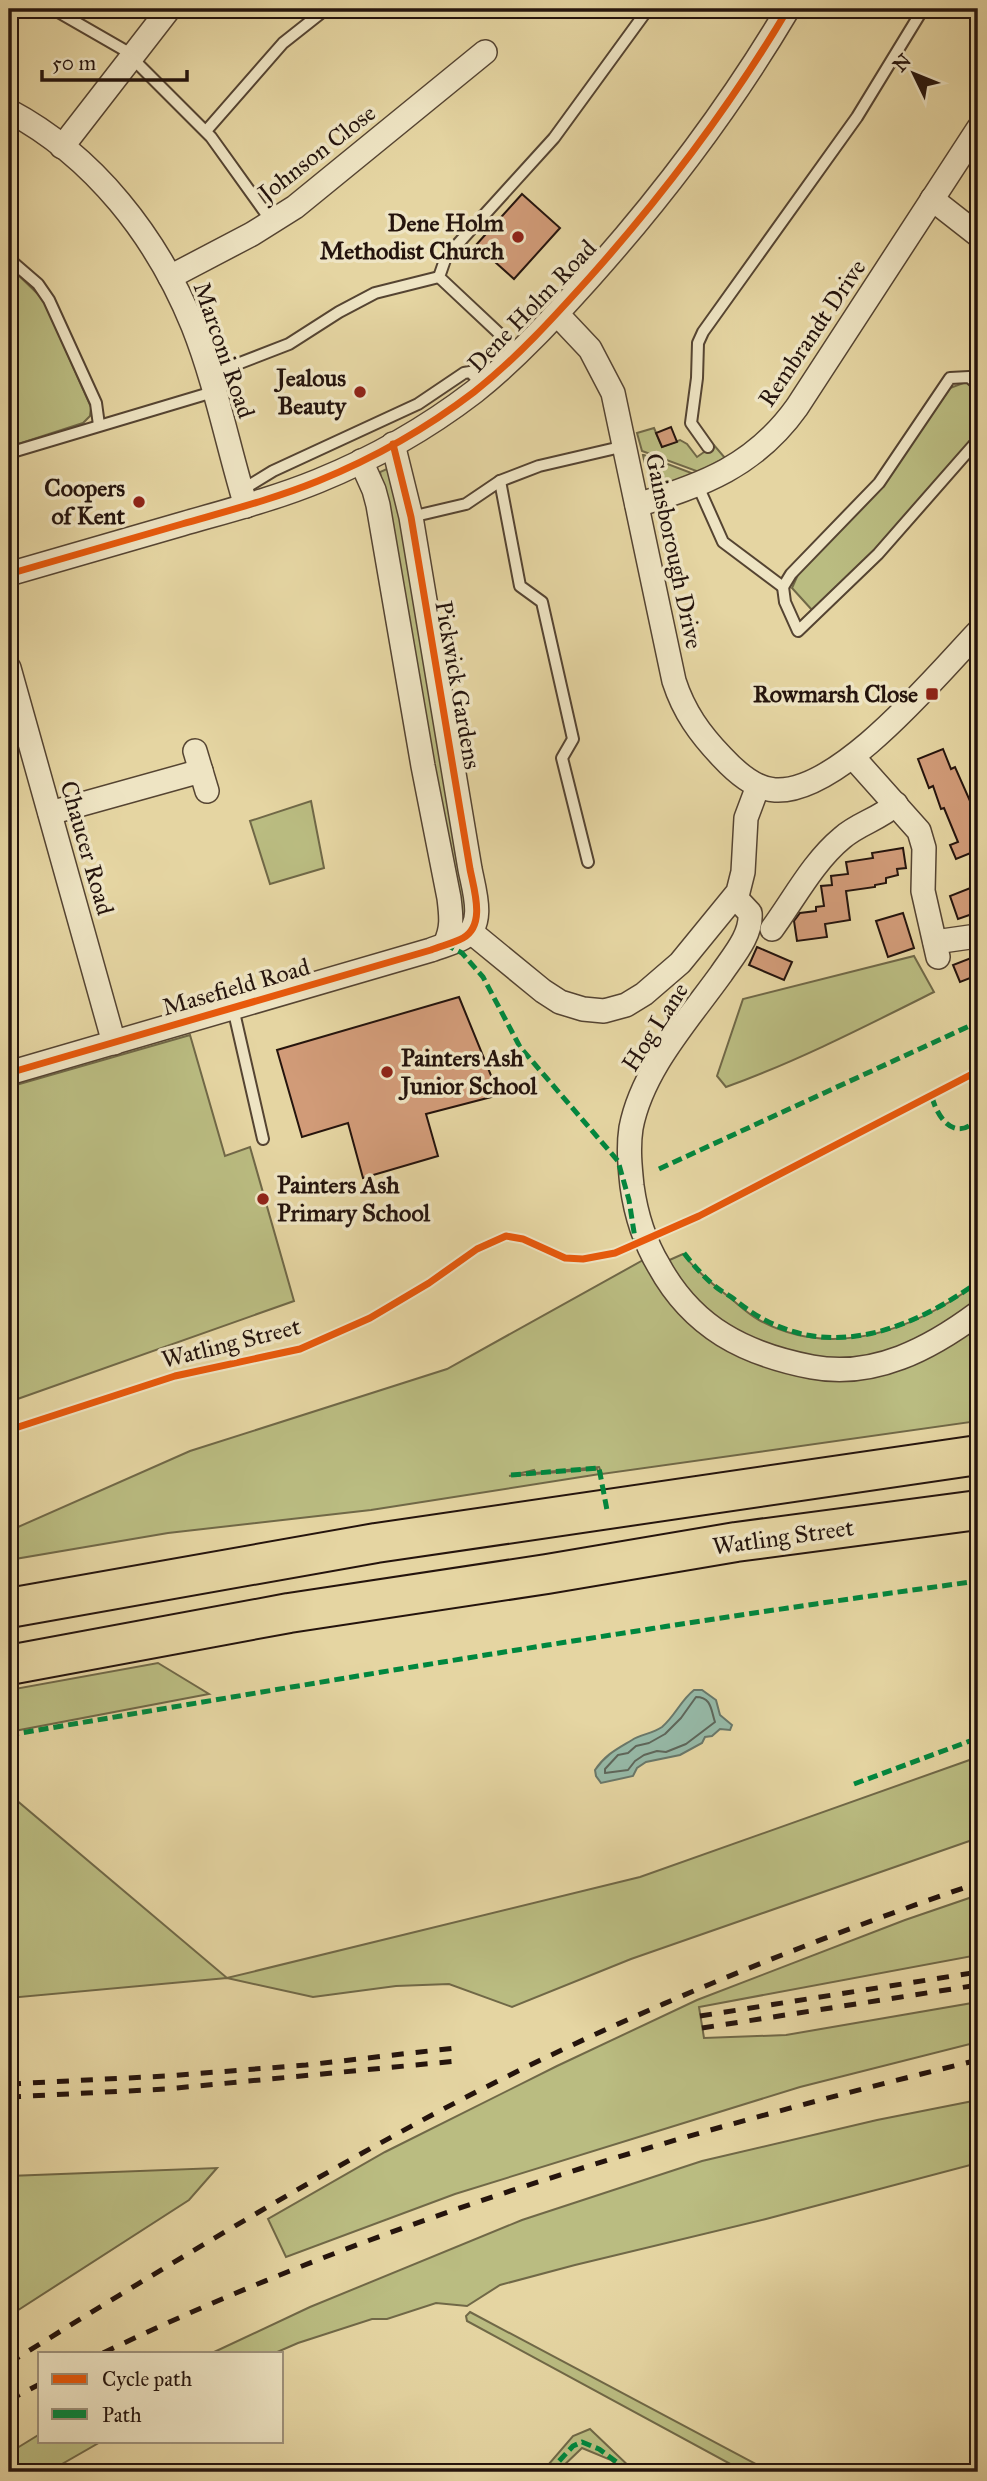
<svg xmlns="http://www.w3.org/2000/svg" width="987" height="2481" font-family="'IM FELL Great Primer',serif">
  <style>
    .green { fill: #babc81; stroke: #706847; stroke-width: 2 }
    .water { fill: #96b9a7; stroke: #697769; stroke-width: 2 }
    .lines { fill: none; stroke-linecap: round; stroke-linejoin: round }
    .shore { stroke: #5e665a; stroke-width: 2 }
    .building { fill: #d19b78; stroke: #25140d; stroke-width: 2 }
    .lane-casing { stroke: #554432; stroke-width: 14 }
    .street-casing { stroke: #554432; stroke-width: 26 }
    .highway-casing { stroke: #25140d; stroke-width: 42 }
    .lane { stroke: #eee4c3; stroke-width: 10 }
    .street { stroke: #eee4c3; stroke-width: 23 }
    .highway { stroke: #e5d5a2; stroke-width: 38 }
    .rail { stroke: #25140d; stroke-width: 5; stroke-dasharray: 12 12; stroke-linecap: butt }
    .quiet { stroke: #00873e; stroke-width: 5; stroke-dasharray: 10 5; stroke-linecap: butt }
    .cycleway-casing { stroke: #eee4c3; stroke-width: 11 }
    .cycleway { stroke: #e8590c; stroke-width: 7 }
    .poi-dot { fill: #8f2418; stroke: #eee4c3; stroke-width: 2.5 }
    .labels { text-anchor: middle; stroke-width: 7; stroke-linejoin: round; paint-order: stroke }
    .street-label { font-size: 24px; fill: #25140d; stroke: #eee4c3 }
    .poi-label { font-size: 24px; font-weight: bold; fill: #25140d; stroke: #eee4c3; text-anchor: end }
  </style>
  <rect width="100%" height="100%" fill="#e5d5a2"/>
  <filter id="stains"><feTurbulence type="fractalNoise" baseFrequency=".00286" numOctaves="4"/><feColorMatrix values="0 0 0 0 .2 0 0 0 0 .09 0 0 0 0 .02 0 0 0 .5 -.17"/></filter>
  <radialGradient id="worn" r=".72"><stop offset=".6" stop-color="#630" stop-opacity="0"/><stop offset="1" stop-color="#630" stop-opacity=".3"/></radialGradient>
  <g class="green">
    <polygon points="9,266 43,299 91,407 90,416 83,423 9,447"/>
    <polygon points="966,382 978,392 978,435 876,552 812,610 792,588 800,570 882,487 950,388"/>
    <polygon points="654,428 662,447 680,440 687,444 697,457 714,445 725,458 699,472 642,451 637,433"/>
    <path d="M643,455H644L694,474C668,484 649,490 643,455Z"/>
    <polygon points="396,465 474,914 459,915 380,472"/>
    <polygon points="311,801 324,868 270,884 250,821"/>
    <path d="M914,956L934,992C866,1026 798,1061 726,1087L717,1076L743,999Z"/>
    <polygon points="190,1035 225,1156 250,1147 294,1301 9,1402 9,1087"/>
    <path d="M683,1254C696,1271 712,1284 729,1297C739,1305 748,1314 759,1320C834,1361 915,1329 978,1283V1307L899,1353L818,1363L718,1326L665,1262Z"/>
    <polygon points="645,1259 702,1329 870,1373 978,1317 978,1421 602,1474 599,1467 535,1473 534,1470 509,1476 597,1469 600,1474 371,1510 168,1533 9,1560 9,1531 190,1451 447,1369"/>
    <polygon points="158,1663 209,1694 9,1732 9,1690"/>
    <polygon points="978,1757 978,1838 631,1959 512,2007 449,1984 396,1986 313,1997 227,1978 9,1998 9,1794 227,1978 640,1877"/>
    <polygon points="978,1895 978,1955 699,2007 704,2038 786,2035 978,2002 978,2042 800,2087 455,2194 286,2257 268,2219 385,2152 557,2066 697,2000 905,1920"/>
    <polygon points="978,2100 978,2163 766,2219 575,2265 500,2285 467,2306 436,2303 387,2319 372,2319 298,2343 275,2353 212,2353 310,2307 522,2220 702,2161 877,2120"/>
    <polygon points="217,2168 189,2200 9,2316 9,2176"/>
    <polygon points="470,2312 771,2472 745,2472 467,2321 466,2316"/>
    <polygon points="590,2429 635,2472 625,2472 611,2460 582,2448 557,2472 542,2472 573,2436"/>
    <polygon points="40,2434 40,2441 102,2441 48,2472 9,2472 9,2453"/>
  </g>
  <path class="water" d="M694,1690H702L716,1700L720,1715L732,1725L730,1730L720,1729L712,1736L705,1737L702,1743L680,1755L646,1762L637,1768L633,1776L601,1783L596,1776L595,1770C606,1754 617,1749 632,1740C641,1734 652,1734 662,1727C675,1716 681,1700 694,1690Z"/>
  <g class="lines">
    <path class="shore" d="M696,1697C712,1697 711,1711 715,1722L686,1744L666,1752L657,1751L644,1755L635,1761L628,1770L605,1773V1769L618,1755L628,1753L636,1746L649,1743L665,1734L681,1718Z"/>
  </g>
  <g class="building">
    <polygon points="522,194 560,228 514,279 476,245"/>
    <polygon points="671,427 677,442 662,447 656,433"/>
    <polygon points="943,749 951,769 955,767 978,819 978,850 956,859 950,845 958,842 944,808 941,809 933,786 929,788 918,759"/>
    <polygon points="903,848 906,868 897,869 898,875 886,878 886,883 875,885 875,887 846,891 850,920 825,924 827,937 797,941 794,921 800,913 816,911 816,907 824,906 821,886 832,885 831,876 848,874 846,862 873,858 872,853"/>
    <polygon points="978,885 978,912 958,919 950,896"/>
    <polygon points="903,913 914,948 888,957 876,921"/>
    <polygon points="757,947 792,962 784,980 749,965"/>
    <polygon points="971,958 978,975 960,982 953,965"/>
    <polygon points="459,997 499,1095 426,1114 438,1156 363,1178 348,1123 302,1137 277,1050"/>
  </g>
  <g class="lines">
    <defs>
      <g id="lane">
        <polyline points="53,9 133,55"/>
        <polyline points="131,57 211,137 272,222"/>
        <polyline points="206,131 283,43 326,9"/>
        <polyline points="9,259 38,284 49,300 96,403 99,425"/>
        <polyline points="519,352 439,277 446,257 554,138 648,9"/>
        <polyline points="209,375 289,344 339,312 375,293 439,277"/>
        <polyline points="708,447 691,423 697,378 698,343 703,332 857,117 923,9"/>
        <polyline points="9,453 213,392"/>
        <polyline points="500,481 520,586 542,602 573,739 562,758 588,862"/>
        <polyline points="698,486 723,542 783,587 791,574 879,483 950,378 969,377 978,385"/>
        <polyline points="242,490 273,471 418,404 464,373 470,372 483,385"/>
        <polyline points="411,517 466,504 500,481 539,466 625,446"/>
        <polyline points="783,587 785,602 798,631 878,554 978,440"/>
        <polyline points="233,1008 263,1139"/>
      </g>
      <g id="street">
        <path d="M9,111C94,156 157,237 193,326C216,384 228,447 246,506"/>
        <polyline points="62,147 169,9"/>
        <polyline points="932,199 978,235"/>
        <polyline points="170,277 252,234 295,207 485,52"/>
        <path d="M557,314L590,349L613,393L674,681C684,712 700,734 722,757C735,771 755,789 775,790C839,794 936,676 978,632"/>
        <path d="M361,461L374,490L378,505L423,766L449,898C451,915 453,928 445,944"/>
        <path d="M637,505C703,485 755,466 797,407L978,129"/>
        <path d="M9,574C66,558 124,541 182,524C227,511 274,499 318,481C372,459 427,428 474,392C517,358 554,317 590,277C665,193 731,105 788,9"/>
        <polyline points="9,668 114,1043"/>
        <polyline points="195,751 207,791"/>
        <polyline points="853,757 919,831 924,848 923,891 938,957"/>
        <polyline points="50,813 201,771"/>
        <path d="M735,897L750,913C752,935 733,956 721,974C688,1020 642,1070 631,1128C628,1148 630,1167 632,1186C636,1215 644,1241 659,1266C693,1328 745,1354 812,1367C874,1379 931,1348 978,1313"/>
        <path d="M772,929C794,899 813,862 842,838C859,823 878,820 896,804"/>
        <polyline points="471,932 543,991 560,1002 583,1009 604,1011 626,1005 644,994 680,963 738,892 743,872 746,818 758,786"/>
        <polyline points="935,942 970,937"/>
        <path d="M9,1073L431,950C441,946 454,943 463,938C486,925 474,890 470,869L411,517L393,444"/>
      </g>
      <g id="highway">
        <polyline points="9,1608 376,1543 978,1455"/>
        <polyline points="9,1665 289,1613 547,1574 736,1542 978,1510"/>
      </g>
    </defs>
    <use href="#lane" class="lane-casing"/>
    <use href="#street" class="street-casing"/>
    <use href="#highway" class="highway-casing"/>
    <use href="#lane" class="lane"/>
    <use href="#street" class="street"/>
    <use href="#highway" class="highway"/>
    <g class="rail">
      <polyline points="700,2016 978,1972"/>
      <polyline points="702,2028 978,1985"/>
      <polyline points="9,2084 166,2076 306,2065 455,2048"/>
      <polyline points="9,2097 166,2089 457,2061"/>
      <path d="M103,2353C381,2219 680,2133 978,2060"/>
      <path d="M9,2363C148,2277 288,2192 432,2115C607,2022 791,1947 978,1883"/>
      <polyline points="9,2400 40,2384"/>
    </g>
    <g class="quiet">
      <polyline points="445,944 462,953 483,977 520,1047 618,1161 629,1200 636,1245"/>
      <path d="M932,1097C938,1120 957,1143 978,1118"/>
      <polyline points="659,1169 978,1022"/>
      <path d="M684,1253C694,1266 704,1277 716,1287C722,1292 729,1295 734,1299C814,1366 902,1336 978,1282"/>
      <polyline points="511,1475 599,1468 607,1510"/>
      <path d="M9,1735C331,1680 654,1625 978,1581"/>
      <polyline points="854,1784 978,1738"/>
      <polyline points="549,2472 573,2446 582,2442 599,2449 630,2472"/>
    </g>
    <defs>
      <g id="cycleway">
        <path d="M9,574C66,558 124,541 182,524C227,511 274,499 318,481C372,459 427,428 474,392C517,358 554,317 590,277C665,193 731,105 788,9"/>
        <path d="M9,1073L431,950C441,946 454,943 463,938C486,925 474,890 470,869L411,517L393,444"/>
        <polyline points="9,1430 175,1376 300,1349 370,1318 429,1283 477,1249 506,1236 523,1239 565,1258 583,1259 615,1253 699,1216 978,1071"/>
      </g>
    </defs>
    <use href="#cycleway" class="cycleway-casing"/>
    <use href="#cycleway" class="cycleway"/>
  </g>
  <g class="poi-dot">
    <circle cx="518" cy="237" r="7"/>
    <circle cx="360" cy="392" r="7"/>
    <circle cx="139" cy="502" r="7"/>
    <rect x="925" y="687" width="14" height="14" rx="3.5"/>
    <circle cx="387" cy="1072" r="7"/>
    <circle cx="263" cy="1199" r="7"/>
  </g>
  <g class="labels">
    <g class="street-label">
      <text transform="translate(317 153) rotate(-38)" y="8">Johnson Close</text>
      <text transform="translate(532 306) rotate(-46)" y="8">Dene Holm Road</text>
      <text transform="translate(812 333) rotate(-56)" y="8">Rembrandt Drive</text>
      <text transform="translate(224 350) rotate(71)" y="8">Marconi Road</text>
      <text transform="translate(674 551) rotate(78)" y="8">Gainsborough Drive</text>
      <text transform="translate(458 685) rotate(80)" y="8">Pickwick Gardens</text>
      <text transform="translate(87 848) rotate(74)" y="8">Chaucer Road</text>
      <text transform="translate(236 987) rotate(-16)" y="8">Masefield Road</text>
      <text transform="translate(655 1027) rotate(-57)" y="8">Hog Lane</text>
      <text transform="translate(231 1343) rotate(-14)" y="8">Watling Street</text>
      <text transform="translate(783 1537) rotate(-8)" y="8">Watling Street</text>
    </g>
    <g class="poi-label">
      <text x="504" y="231">Dene Holm<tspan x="504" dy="28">Methodist Church</tspan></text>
      <text x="346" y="386">Jealous<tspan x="346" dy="28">Beauty</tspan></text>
      <text x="125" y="496">Coopers<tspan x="125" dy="28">of Kent</tspan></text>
      <text x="918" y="702">Rowmarsh Close</text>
      <text x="401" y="1066" text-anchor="start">Painters Ash<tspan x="401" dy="28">Junior School</tspan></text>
      <text x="277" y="1193" text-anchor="start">Painters Ash<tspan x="277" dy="28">Primary School</tspan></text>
    </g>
  </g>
  <rect width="987" height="2481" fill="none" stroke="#e5d5a2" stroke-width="35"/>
  <rect x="10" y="10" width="966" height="2460" fill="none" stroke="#25140d" stroke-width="3.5"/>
  <rect x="18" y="18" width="952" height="2446" fill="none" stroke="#25140d" stroke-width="2"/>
  <rect x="38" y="2352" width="245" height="91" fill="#eee4c3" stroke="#9e917a" stroke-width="2"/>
  <rect x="52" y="2374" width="35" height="10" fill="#e8590c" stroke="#9e917a" stroke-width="2"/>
  <text x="102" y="2386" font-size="21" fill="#25140d">Cycle path</text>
  <rect x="52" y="2409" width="35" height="10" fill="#00873e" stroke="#9e917a" stroke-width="2"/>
  <text x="102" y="2422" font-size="21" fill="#25140d">Path</text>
  <g transform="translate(914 74) rotate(313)" stroke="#eee4c3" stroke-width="5" paint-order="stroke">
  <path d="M0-5L12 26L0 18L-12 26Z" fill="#25140d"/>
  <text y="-10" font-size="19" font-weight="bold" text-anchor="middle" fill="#25140d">N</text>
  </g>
  <path d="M42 70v10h145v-10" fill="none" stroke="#25140d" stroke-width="3.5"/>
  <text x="52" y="70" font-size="21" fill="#25140d" stroke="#eee4c3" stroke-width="5" paint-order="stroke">50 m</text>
  <rect width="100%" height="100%" filter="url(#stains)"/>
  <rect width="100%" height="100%" fill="url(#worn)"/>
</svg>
